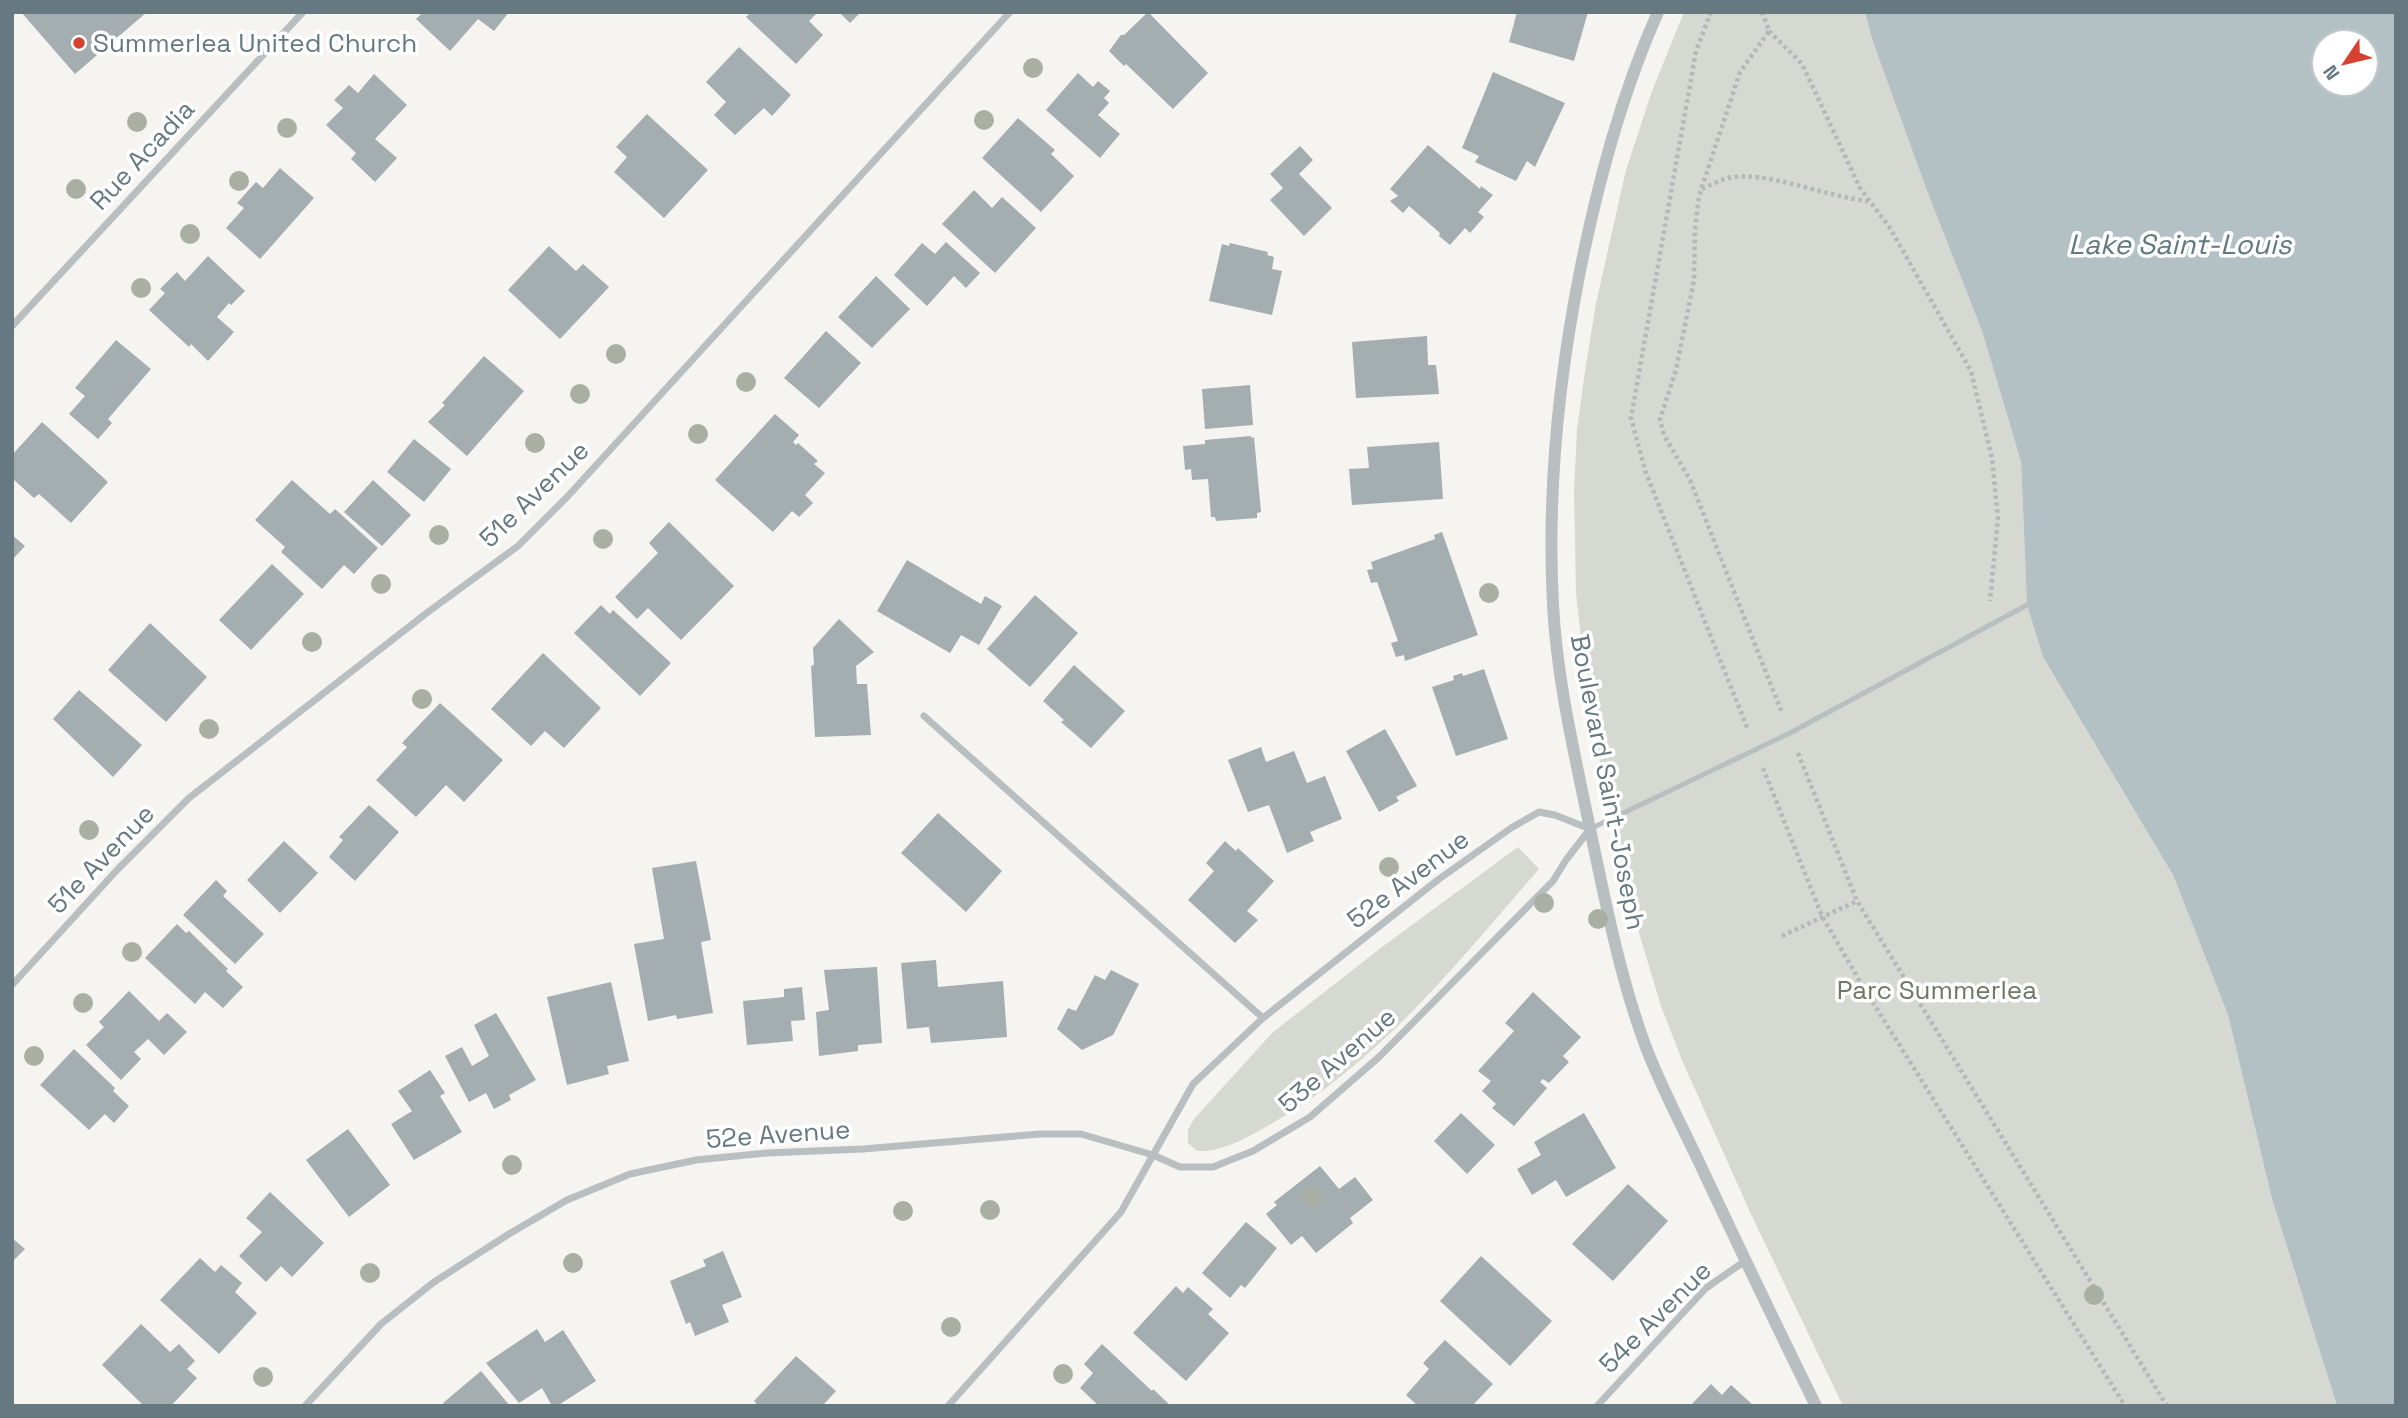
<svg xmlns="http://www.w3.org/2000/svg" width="2408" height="1418" font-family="'Space Grotesk',sans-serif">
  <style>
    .green { fill: #d5d9d1 }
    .water { fill: #b4c1c4; fill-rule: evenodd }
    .building { fill: #a4adb0 }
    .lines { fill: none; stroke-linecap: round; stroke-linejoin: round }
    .path { stroke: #b4b8ba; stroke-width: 4.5; stroke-dasharray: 3.5 3.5; stroke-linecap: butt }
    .service { stroke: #b9bfc1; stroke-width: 5 }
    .minor { stroke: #b9bfc1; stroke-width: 7 }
    .tertiary { stroke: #b9bfc1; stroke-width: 12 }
    .tree { fill: #a9b0a3 }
    .poi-dot { fill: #d64130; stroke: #fff; stroke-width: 2.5 }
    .labels { text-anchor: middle; stroke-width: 7; stroke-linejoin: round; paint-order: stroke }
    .poi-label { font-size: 26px; fill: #667880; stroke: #fff; text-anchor: start }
    .street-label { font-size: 26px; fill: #667880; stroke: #fff }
    .park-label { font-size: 26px; fill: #6b7864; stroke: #fff }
    .water-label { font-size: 28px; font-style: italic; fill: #62797d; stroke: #fff }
  </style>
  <rect width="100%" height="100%" fill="#f5f4f1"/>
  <g class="green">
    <polygon points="1684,12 1865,12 1872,39 1982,331 2021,462 2027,605 2043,657 2173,875 2228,1015 2272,1199 2337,1406 1843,1406 1750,1212 1681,1058 1661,1006 1636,923 1604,786 1585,672 1576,593 1574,490 1577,430 1585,371 1596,303 1626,170 1652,91"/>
    <path d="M1518,847L1539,869C1458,962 1379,1063 1271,1124C1248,1137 1224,1152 1197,1151L1188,1143V1130L1194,1119L1272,1033L1382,947Z"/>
  </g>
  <path class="water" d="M1865,12H2396V1406H2337L2272,1199L2228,1015L2173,875L2043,657L2027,605L2021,462L1982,331L1925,185L1872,39ZM2324,42H2366V84H2324Z"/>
  <g class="building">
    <polygon points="21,12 147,12 75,74"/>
    <polygon points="423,12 509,12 494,31 478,19 450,51 416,19"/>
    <polygon points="751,12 818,12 809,21 823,35 796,64 746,17"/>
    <polygon points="839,12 861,12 850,23"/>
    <polygon points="1148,12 1208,73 1173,109 1126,64 1124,66 1109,51 1121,35 1124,35"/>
    <polygon points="1517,12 1588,12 1574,61 1509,42"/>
    <polygon points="739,47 791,95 772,116 764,108 735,135 714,115 726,102 706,82"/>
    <polygon points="1493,72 1565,103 1535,167 1527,161 1516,181 1475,162 1479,156 1462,148"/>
    <polygon points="1078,73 1093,87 1098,81 1110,91 1104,98 1109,103 1098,115 1120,134 1100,158 1046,110"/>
    <polygon points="374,74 407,105 375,139 397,158 375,182 351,159 356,153 326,125 343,108 334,100 349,85 358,93"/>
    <polygon points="647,114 708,170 664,218 614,172 627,157 616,147"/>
    <polygon points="1018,118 1055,150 1051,154 1074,176 1041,212 982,158"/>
    <polygon points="1428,145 1480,189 1481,186 1493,195 1478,212 1484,217 1470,233 1465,228 1450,245 1439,236 1440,233 1409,206 1403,213 1390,201 1398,196 1390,189"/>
    <polygon points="1300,146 1313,160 1299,174 1332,208 1304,236 1270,200 1283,188 1270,174"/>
    <polygon points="280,168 314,198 260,259 226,228 244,208 237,203 256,182 263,188"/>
    <polygon points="974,190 992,208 1002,197 1036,228 995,273 942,224"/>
    <polygon points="946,242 980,273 966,288 954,276 927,306 894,275 922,243 935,254"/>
    <polygon points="1230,243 1268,252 1267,255 1274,257 1272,269 1282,271 1272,315 1209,301 1222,244 1229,246"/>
    <polygon points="549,246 576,271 583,264 609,287 560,339 508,290"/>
    <polygon points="208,256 245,291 231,305 229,303 217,317 234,332 208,361 191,344 189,347 149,310 165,293 160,289 177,272 185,281"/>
    <polygon points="876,276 910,309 872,348 838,317"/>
    <polygon points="826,331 861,363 819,408 784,378"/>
    <polygon points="1427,336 1428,365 1436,365 1439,394 1356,398 1352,342"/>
    <polygon points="116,340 151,369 108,419 112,423 98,439 69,414 85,396 75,388"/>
    <polygon points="484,356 524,391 467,456 428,422 445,405 442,403"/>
    <polygon points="1250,385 1253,425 1205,429 1202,389"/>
    <polygon points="775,414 799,435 793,442 796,445 798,443 818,461 814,464 825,473 805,495 813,503 799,517 792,511 773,532 715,480"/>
    <polygon points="42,422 108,482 71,523 39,494 34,498 12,478 12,455"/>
    <polygon points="1251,436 1251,438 1254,437 1261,512 1257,513 1257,518 1216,521 1215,517 1211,517 1208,479 1192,480 1191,469 1185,470 1183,446 1205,444 1205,440"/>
    <polygon points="414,439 451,469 424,502 387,472"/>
    <polygon points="1439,442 1443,499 1352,505 1349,469 1369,468 1367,447"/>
    <polygon points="292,480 330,514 335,509 378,548 354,574 344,565 322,589 281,552 285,547 255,520"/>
    <polygon points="373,480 411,515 382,546 344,512"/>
    <polygon points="669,522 734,586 681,640 648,608 637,619 615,597 658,553 649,543"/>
    <polygon points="1442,532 1478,635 1405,661 1404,655 1396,657 1391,643 1398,641 1377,582 1371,583 1367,570 1373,569 1371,562 1435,539 1434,535"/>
    <polygon points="12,535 25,546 12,560"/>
    <polygon points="907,560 981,604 985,596 1002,606 979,645 961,635 950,653 877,611"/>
    <polygon points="272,564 304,594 251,650 219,620"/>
    <polygon points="1035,595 1078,633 1030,687 987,649"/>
    <polygon points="601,605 610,614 613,610 671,663 640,696 574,633"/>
    <polygon points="839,619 874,652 856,666 857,684 867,684 871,735 815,737 811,666 814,665 813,648"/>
    <polygon points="150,623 207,677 166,722 108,670"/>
    <polygon points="543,653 601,708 564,748 545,731 531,746 491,709"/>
    <polygon points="1074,665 1125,711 1091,748 1061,722 1064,720 1043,701"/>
    <polygon points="1484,669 1508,739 1456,756 1432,687 1454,680 1453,676 1462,673 1463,676"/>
    <polygon points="79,690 142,745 113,777 53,719"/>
    <polygon points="440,703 503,760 464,802 446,785 416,817 376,780 407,747 402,743"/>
    <polygon points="1385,729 1417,786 1396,797 1399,801 1379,812 1346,751"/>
    <polygon points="1261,747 1266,762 1294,751 1307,783 1325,776 1342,819 1310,832 1314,841 1287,853 1269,805 1248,812 1228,760"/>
    <polygon points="369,805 399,832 355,881 329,857 343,840 339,837"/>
    <polygon points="938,813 1002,871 966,912 901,853"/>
    <polygon points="284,841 318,873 280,913 247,880"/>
    <polygon points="1225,841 1236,851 1238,848 1274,881 1247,911 1258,920 1235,943 1188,900 1214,871 1206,863"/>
    <polygon points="696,861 711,940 701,942 713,1013 677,1019 676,1015 648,1021 634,944 664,939 652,868"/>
    <polygon points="216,880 227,891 223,896 264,934 235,964 183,915"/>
    <polygon points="177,924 186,933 189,931 228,969 226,971 243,987 223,1008 205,992 195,1004 145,958"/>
    <polygon points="936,960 938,987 1003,981 1007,1037 931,1043 929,1027 907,1029 901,963"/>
    <polygon points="877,967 882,1043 858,1045 858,1051 819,1056 816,1012 829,1010 824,970"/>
    <polygon points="1111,970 1139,984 1113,1035 1082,1050 1057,1029 1068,1008 1076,1011 1095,975 1105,980"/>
    <polygon points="611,982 629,1061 607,1066 609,1074 567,1085 547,997"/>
    <polygon points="802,987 805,1020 791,1021 793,1041 747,1045 743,1001 784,997 784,989"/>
    <polygon points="129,991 159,1021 167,1013 187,1032 164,1055 148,1039 134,1052 141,1059 121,1080 86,1045 104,1027 99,1022"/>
    <polygon points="1533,992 1581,1037 1563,1056 1569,1062 1549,1083 1543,1079 1540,1082 1547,1088 1514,1126 1492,1108 1496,1104 1482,1091 1491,1081 1478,1071 1514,1031 1505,1023"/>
    <polygon points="496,1013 536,1080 509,1095 511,1100 494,1109 486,1093 469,1102 445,1056 462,1047 472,1066 489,1056 474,1025"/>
    <polygon points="74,1049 115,1088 113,1091 129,1106 114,1123 105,1114 89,1130 40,1085"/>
    <polygon points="430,1070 445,1093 440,1096 462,1132 414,1160 391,1124 412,1111 398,1091"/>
    <polygon points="1461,1113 1495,1145 1467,1174 1434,1141"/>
    <polygon points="1584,1113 1616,1168 1566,1197 1556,1180 1532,1195 1517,1169 1541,1155 1534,1142"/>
    <polygon points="348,1129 390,1185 349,1217 306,1160"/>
    <polygon points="1320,1166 1339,1189 1355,1177 1373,1200 1350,1218 1353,1223 1316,1253 1302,1236 1291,1245 1266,1214 1277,1205 1274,1202"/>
    <polygon points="1628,1184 1668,1221 1613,1281 1572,1244"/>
    <polygon points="270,1192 324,1243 292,1277 281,1266 266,1282 239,1256 262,1232 246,1218"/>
    <polygon points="1246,1222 1277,1248 1245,1288 1241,1285 1230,1298 1202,1273"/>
    <polygon points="12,1238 25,1249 12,1262"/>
    <polygon points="723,1251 742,1297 722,1305 729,1322 695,1336 690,1322 686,1324 670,1281 706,1266 703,1260"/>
    <polygon points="1481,1256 1552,1321 1510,1366 1440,1301"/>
    <polygon points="200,1258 215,1272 221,1265 242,1283 235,1292 257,1313 219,1354 160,1300"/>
    <polygon points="1176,1286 1183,1293 1188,1287 1213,1309 1208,1314 1229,1333 1186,1381 1133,1333"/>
    <polygon points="141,1324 170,1352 179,1344 195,1361 187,1369 197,1378 171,1406 144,1406 102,1365"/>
    <polygon points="537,1329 545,1342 563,1330 596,1381 557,1406 552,1406 542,1388 519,1403 486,1363"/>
    <polygon points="1445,1340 1493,1384 1472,1406 1418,1406 1406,1395 1429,1369 1423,1363"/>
    <polygon points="1102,1344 1152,1391 1153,1389 1171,1406 1099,1406 1080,1388 1093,1373 1084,1364"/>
    <polygon points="796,1356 836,1391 824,1404 826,1406 759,1406 754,1401"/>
    <polygon points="481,1371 510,1406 446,1406 443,1403"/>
    <polygon points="1711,1384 1722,1395 1731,1385 1754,1406 1690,1406"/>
  </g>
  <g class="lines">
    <g class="path">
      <polyline points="1711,12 1696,51 1631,418 1646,473 1748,730"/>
      <polyline points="1762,12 1769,31 1740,72 1699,196 1695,229 1694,280 1676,370 1660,419 1664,435 1690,480 1782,713"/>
      <polyline points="1769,31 1802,64 1860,188 1890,228 1971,371 1992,458 1998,518 1990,601"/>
      <path d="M1702,189C1710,185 1719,181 1728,178C1762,169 1830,198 1869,201"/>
      <polyline points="1798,753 1857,901 2167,1406"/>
      <polyline points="1763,768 1822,916 1862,985 2125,1406"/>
      <polyline points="1782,936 1857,901"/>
    </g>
    <polyline class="service" points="1590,829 1790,733 2027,605"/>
    <g class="minor">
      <polyline points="12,326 303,12"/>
      <polyline points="924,716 1263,1018"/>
      <polyline points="12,985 117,870 189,798 428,612 518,546 568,496 1010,12"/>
      <polyline points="305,1406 381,1324 434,1282 509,1234 567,1200 630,1174 696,1160 767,1153 863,1149 1040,1134 1081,1134 1153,1155 1180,1167 1213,1167 1253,1151 1310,1117 1379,1057 1553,881 1566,860 1590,829 1555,815 1539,812 1511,828 1439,879 1263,1018 1193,1084 1121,1212 948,1406"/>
      <polyline points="1597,1406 1706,1288 1745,1261"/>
    </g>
    <path class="tertiary" d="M1658,12C1621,95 1598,182 1580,271C1558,382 1547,492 1553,605C1557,681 1575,756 1590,829C1605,900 1619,973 1644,1042C1659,1083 1680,1122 1699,1162C1737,1243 1776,1325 1816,1406"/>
  </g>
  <g class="tree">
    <circle cx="1033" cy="68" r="10"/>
    <circle cx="984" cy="120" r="10"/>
    <circle cx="137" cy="122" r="10"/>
    <circle cx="287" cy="128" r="10"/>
    <circle cx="239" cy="181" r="10"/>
    <circle cx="76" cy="189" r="10"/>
    <circle cx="190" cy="234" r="10"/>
    <circle cx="141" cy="288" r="10"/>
    <circle cx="616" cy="354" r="10"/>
    <circle cx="746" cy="382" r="10"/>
    <circle cx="580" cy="394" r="10"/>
    <circle cx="698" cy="434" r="10"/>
    <circle cx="535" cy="443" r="10"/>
    <circle cx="439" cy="535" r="10"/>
    <circle cx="603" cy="539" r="10"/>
    <circle cx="381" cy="584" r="10"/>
    <circle cx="1489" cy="593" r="10"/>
    <circle cx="312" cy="642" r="10"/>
    <circle cx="422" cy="699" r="10"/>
    <circle cx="209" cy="729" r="10"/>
    <circle cx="89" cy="830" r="10"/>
    <circle cx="1389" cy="867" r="10"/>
    <circle cx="1544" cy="903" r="10"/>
    <circle cx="1598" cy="919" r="10"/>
    <circle cx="132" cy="952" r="10"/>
    <circle cx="83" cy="1003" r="10"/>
    <circle cx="34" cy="1056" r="10"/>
    <circle cx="512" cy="1165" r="10"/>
    <circle cx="1312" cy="1196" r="10"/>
    <circle cx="990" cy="1210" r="10"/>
    <circle cx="903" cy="1211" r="10"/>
    <circle cx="573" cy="1263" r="10"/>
    <circle cx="370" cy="1273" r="10"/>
    <circle cx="2094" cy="1295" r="10"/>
    <circle cx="951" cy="1327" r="10"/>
    <circle cx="1063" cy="1374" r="10"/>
    <circle cx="263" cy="1377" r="10"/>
  </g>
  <circle class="poi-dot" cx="79" cy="43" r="7"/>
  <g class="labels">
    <g class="poi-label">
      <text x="93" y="52">Summerlea United Church</text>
    </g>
    <g class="street-label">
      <text transform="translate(142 155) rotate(-47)" y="9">Rue Acadia</text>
      <text transform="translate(534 494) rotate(-44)" y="9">51e Avenue</text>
      <text transform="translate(1608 782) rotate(79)" y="9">Boulevard Saint-Joseph</text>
      <text transform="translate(101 859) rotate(-46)" y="9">51e Avenue</text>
      <text transform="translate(1408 879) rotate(-37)" y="9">52e Avenue</text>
      <text transform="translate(1337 1060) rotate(-41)" y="9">53e Avenue</text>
      <text transform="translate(778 1134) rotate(-4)" y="9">52e Avenue</text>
      <text transform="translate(1655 1317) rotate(-45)" y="9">54e Avenue</text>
    </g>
    <g class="park-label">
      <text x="1937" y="999">Parc Summerlea</text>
    </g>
    <g class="water-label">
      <text x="2180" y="254">Lake Saint-Louis</text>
    </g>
  </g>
  <rect width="2408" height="1418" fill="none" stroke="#667880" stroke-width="28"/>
  <g transform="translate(2345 63) rotate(235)"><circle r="33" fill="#ffffff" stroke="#c2c9cc" stroke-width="2"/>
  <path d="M0-5L12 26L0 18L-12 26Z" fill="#d64130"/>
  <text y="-10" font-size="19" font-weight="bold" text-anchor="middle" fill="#667880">N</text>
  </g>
</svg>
